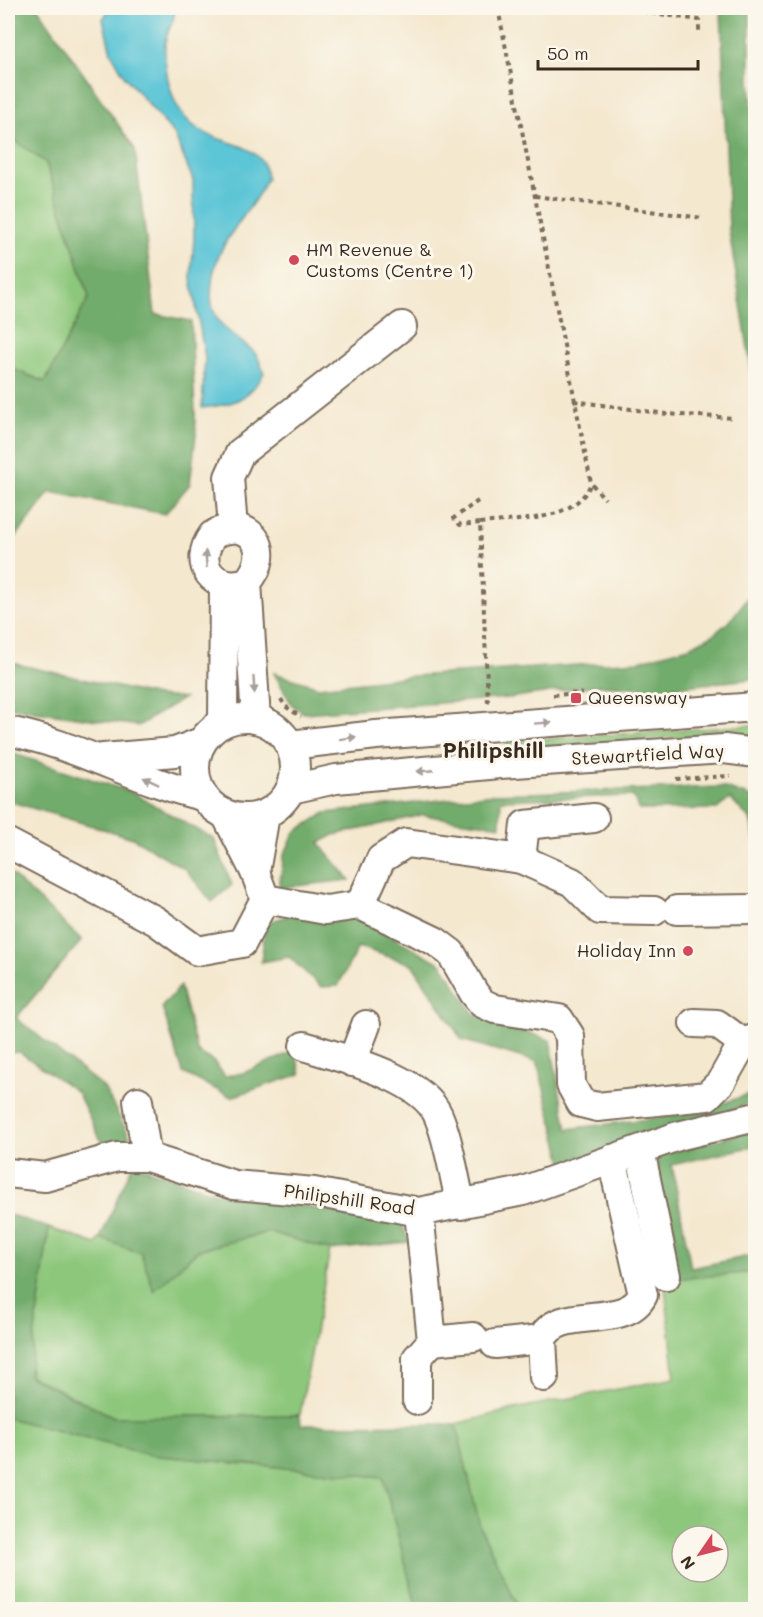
<svg xmlns="http://www.w3.org/2000/svg" width="763" height="1617" font-family="Mali,sans-serif">
  <style>
    .green { fill: #8dc77c; stroke: #64784d; stroke-width: 1.5; fill-rule: evenodd }
    .forest { fill: #72ac6c; stroke: #566b45; stroke-width: 1.5 }
    .water { fill: #5bc5d6; stroke: #4b787a; stroke-width: 1.5 }
    .lines { fill: none; stroke-linecap: round; stroke-linejoin: round }
    .minor-casing { stroke: #7c6c5c; stroke-width: 32 }
    .path { stroke: #7c6c5c; stroke-width: 4; stroke-dasharray: 4.5 4.5; stroke-linecap: butt }
    .minor { stroke: #fff; stroke-width: 28 }
    .oneway { fill: #a79f9a }
    .poi-dot { fill: #d1495b; stroke: #fbf7ec; stroke-width: 2 }
    .labels { text-anchor: middle; stroke-width: 6; stroke-linejoin: round; paint-order: stroke }
    .poi-label { font-size: 18px; fill: #3b2a1e; stroke: #fbf7ec; text-anchor: start }
    .street-label { font-size: 18px; fill: #3b2a1e; stroke: #fbf7ec }
    .quarter-label { font-size: 21px; font-weight: bold; fill: #3b2a1e; stroke: #fbf7ec }
  </style>
  <rect width="100%" height="100%" fill="#fbf7ec"/>
  <filter id="ink" filterUnits="userSpaceOnUse"><feTurbulence type="fractalNoise" baseFrequency=".0167" numOctaves="2"/><feDisplacementMap in="SourceGraphic" scale="12" xChannelSelector="R" yChannelSelector="G"/><feConvolveMatrix kernelMatrix="1 2 1 2 8 2 1 2 1" color-interpolation-filters="sRGB"/></filter>
  <filter id="wash" filterUnits="userSpaceOnUse"><feTurbulence type="fractalNoise" baseFrequency=".008" numOctaves="4" result="noise"/><feDisplacementMap in="SourceGraphic" scale="24" xChannelSelector="R" yChannelSelector="G"/><feGaussianBlur stdDeviation="1.35" result="paint"/><feColorMatrix in="noise" values="0 0 0 0 0 0 0 0 0 0 0 0 0 0 0 0 0 1.4 0 .05"/><feComposite in="paint" operator="in"/></filter>
  <g filter="url(#wash)">
    <rect width="100%" height="100%" fill="#f4e8cf"/>
    <g class="green">
      <polygon points="10,136 46,163 89,297 45,382 8,367 8,139"/>
      <polygon points="755,725 755,738 706,735 507,749 506,742"/>
      <polygon points="49,1228 96,1244 100,1238 141,1253 154,1291 198,1250 270,1232 330,1250 300,1415 114,1417 29,1375"/>
      <path d="M755,1272V1609H519L480,1527L456,1424L514,1409L675,1378L665,1287L676,1279ZM682,1536H718V1572H682Z"/>
      <polygon points="8,1418 150,1455 383,1477 417,1609 8,1609"/>
    </g>
    <g class="forest">
      <polygon points="8,8 38,8 135,149 155,314 191,321 196,435 190,484 165,514 50,492 16,537 8,544 8,367 45,382 89,297 46,163 10,137 8,139"/>
      <polygon points="721,8 750,8 750,80 756,163 755,392 729,231"/>
      <polygon points="755,588 756,678 751,679 658,689 597,685 509,698 304,713 292,705 274,673 319,687 413,676 638,661 689,647 711,636 729,622"/>
      <polygon points="8,662 157,696 184,698 138,726 8,707"/>
      <polygon points="8,752 131,792 214,839 232,885 212,902 185,869 133,838 8,801"/>
      <polygon points="722,787 755,798 755,841 750,819 730,799 717,809 639,810 633,796 501,800 500,826 422,815 334,835 319,843 350,880 279,888 284,855 295,832 325,813 494,794"/>
      <polygon points="8,871 82,940 16,1018 104,1088 131,1139 103,1145 77,1092 19,1052 8,1053"/>
      <polygon points="293,914 358,918 442,964 474,1014 550,1040 567,1129 695,1113 755,1092 755,1102 563,1163 537,1062 462,1040 412,964 358,947 338,986 321,987 289,957 261,962 266,923"/>
      <polygon points="180,986 197,1051 214,1062 225,1076 243,1073 295,1051 301,1074 231,1097 183,1073 162,1007"/>
      <polygon points="755,1130 755,1146 672,1165 691,1268 755,1255 755,1272 676,1279 655,1167 658,1155"/>
      <polygon points="133,1164 216,1193 401,1222 409,1242 330,1250 269,1232 198,1250 154,1291 141,1253 100,1238"/>
      <polygon points="8,1214 49,1228 29,1376 114,1417 300,1415 301,1425 456,1424 480,1527 519,1609 417,1609 383,1477 150,1455 8,1418"/>
    </g>
    <path class="water" d="M110,8H174C176,20 169,26 166,38C162,56 168,85 175,102C197,148 240,134 261,160C264,164 266,173 267,178C250,217 217,237 212,282C211,292 210,304 215,314C223,331 241,340 254,352C259,357 261,366 264,373C249,400 232,405 202,408L205,357L191,278L194,238L193,180L174,134L125,77L111,52L103,19Z"/>
  </g>
  <g filter="url(#ink)">
    <g class="lines">
      <defs>
        <g id="minor">
          <polyline points="233,528 229,477 240,453 402,326"/>
          <path d="M247,582C214,593 191,564 213,535C249,514 276,550 247,582L256,719"/>
          <circle cx="245" cy="768" r="50"/>
          <polyline points="223,722 224,585"/>
          <path d="M8,731C76,744 135,780 202,796"/>
          <polyline points="290,745 376,735 756,707"/>
          <polyline points="103,758 175,752 201,742"/>
          <polyline points="291,789 336,779 500,764 724,749 756,753"/>
          <polyline points="226,815 255,872 265,815"/>
          <polyline points="8,843 156,921 197,951 242,943 265,899 255,872"/>
          <polyline points="521,859 525,825 594,818"/>
          <polyline points="265,899 326,910 360,905 435,941 451,953 474,993 482,1003 495,1009 559,1019 570,1036 571,1085 581,1103 597,1107 707,1096 721,1082 743,1043 756,1038"/>
          <polyline points="360,905 381,859 406,843 521,859 572,882 600,910 654,911"/>
          <polyline points="677,910 756,909"/>
          <polyline points="694,1023 717,1024 743,1043"/>
          <path d="M304,1046C341,1058 421,1077 438,1115C449,1140 454,1177 461,1205"/>
          <polyline points="352,1062 366,1025"/>
          <polyline points="138,1101 147,1157"/>
          <polyline points="640,1150 666,1276"/>
          <polyline points="8,1173 45,1177 117,1157 147,1157 234,1185 314,1192 419,1212 523,1191 678,1136 756,1117"/>
          <polyline points="542,1339 544,1377"/>
          <polyline points="432,1341 473,1337"/>
          <path d="M495,1344L542,1339C558,1303 625,1331 643,1295L612,1159"/>
          <polyline points="417,1400 417,1358 432,1341 419,1212"/>
        </g>
      </defs>
      <use href="#minor" class="minor-casing"/>
      <g class="path">
        <polyline points="498,8 591,483 605,499"/>
        <polyline points="616,8 699,20 699,34"/>
        <polyline points="755,8 752,42 756,98"/>
        <polyline points="535,196 703,218"/>
        <polyline points="574,401 666,414 733,418"/>
        <polyline points="478,501 454,518 460,525 480,523 488,704"/>
        <path d="M480,523C516,519 575,523 591,483"/>
        <polyline points="553,695 582,693"/>
        <polyline points="281,699 285,706 301,717"/>
        <polyline points="676,779 731,776"/>
      </g>
      <use href="#minor" class="minor"/>
    </g>
    <defs><path id="oneway-solid" d="M-6-.8H1V-3.2L6.5 0L1 3.2V.8H-6Z" transform="scale(1.5)"/></defs>
    <g class="oneway">
      <use href="#oneway-solid" transform="translate(206 559) rotate(-95)"/>
      <use href="#oneway-solid" transform="translate(254 685) rotate(86)"/>
      <use href="#oneway-solid" transform="translate(543 723) rotate(-4)"/>
      <use href="#oneway-solid" transform="translate(348 738) rotate(-7)"/>
      <use href="#oneway-solid" transform="translate(425 771) rotate(175)"/>
      <use href="#oneway-solid" transform="translate(151 781) rotate(-155)"/>
    </g>
  </g>
  <g class="poi-dot">
    <circle cx="294" cy="260" r="6"/>
    <rect x="570" y="692" width="12" height="12" rx="3"/>
    <circle cx="688" cy="951" r="6"/>
  </g>
  <g class="labels">
    <g class="poi-label">
      <text x="306" y="256">HM Revenue &amp;<tspan x="306" dy="21">Customs (Centre 1)</tspan></text>
      <text x="588" y="704">Queensway</text>
      <text x="676" y="957" text-anchor="end">Holiday Inn</text>
    </g>
    <g class="street-label">
      <text transform="translate(648 755) rotate(-3)" y="6">Stewartfield Way</text>
      <text transform="translate(349 1200) rotate(8)" y="6">Philipshill Road</text>
    </g>
    <g class="quarter-label">
      <text x="493" y="758">Philipshill</text>
    </g>
  </g>
  <rect width="763" height="1617" fill="none" stroke="#fbf7ec" stroke-width="30"/>
  <g transform="translate(700 1554) rotate(235)"><circle r="28" fill="#fbf7ec" stroke="#aea59a" stroke-width="1.5"/>
  <path d="M0-4.5L10 22L0 15L-10 22Z" fill="#d1495b"/>
  <text y="-9" font-size="16" font-weight="bold" text-anchor="middle" fill="#3b2a1e">N</text>
  </g>
  <path d="M538 60v9h160v-9" fill="none" stroke="#3b2a1e" stroke-width="3"/>
  <text x="547" y="60" font-size="18" fill="#3b2a1e" stroke="#fbf7ec" stroke-width="4.5" paint-order="stroke">50 m</text>
</svg>
